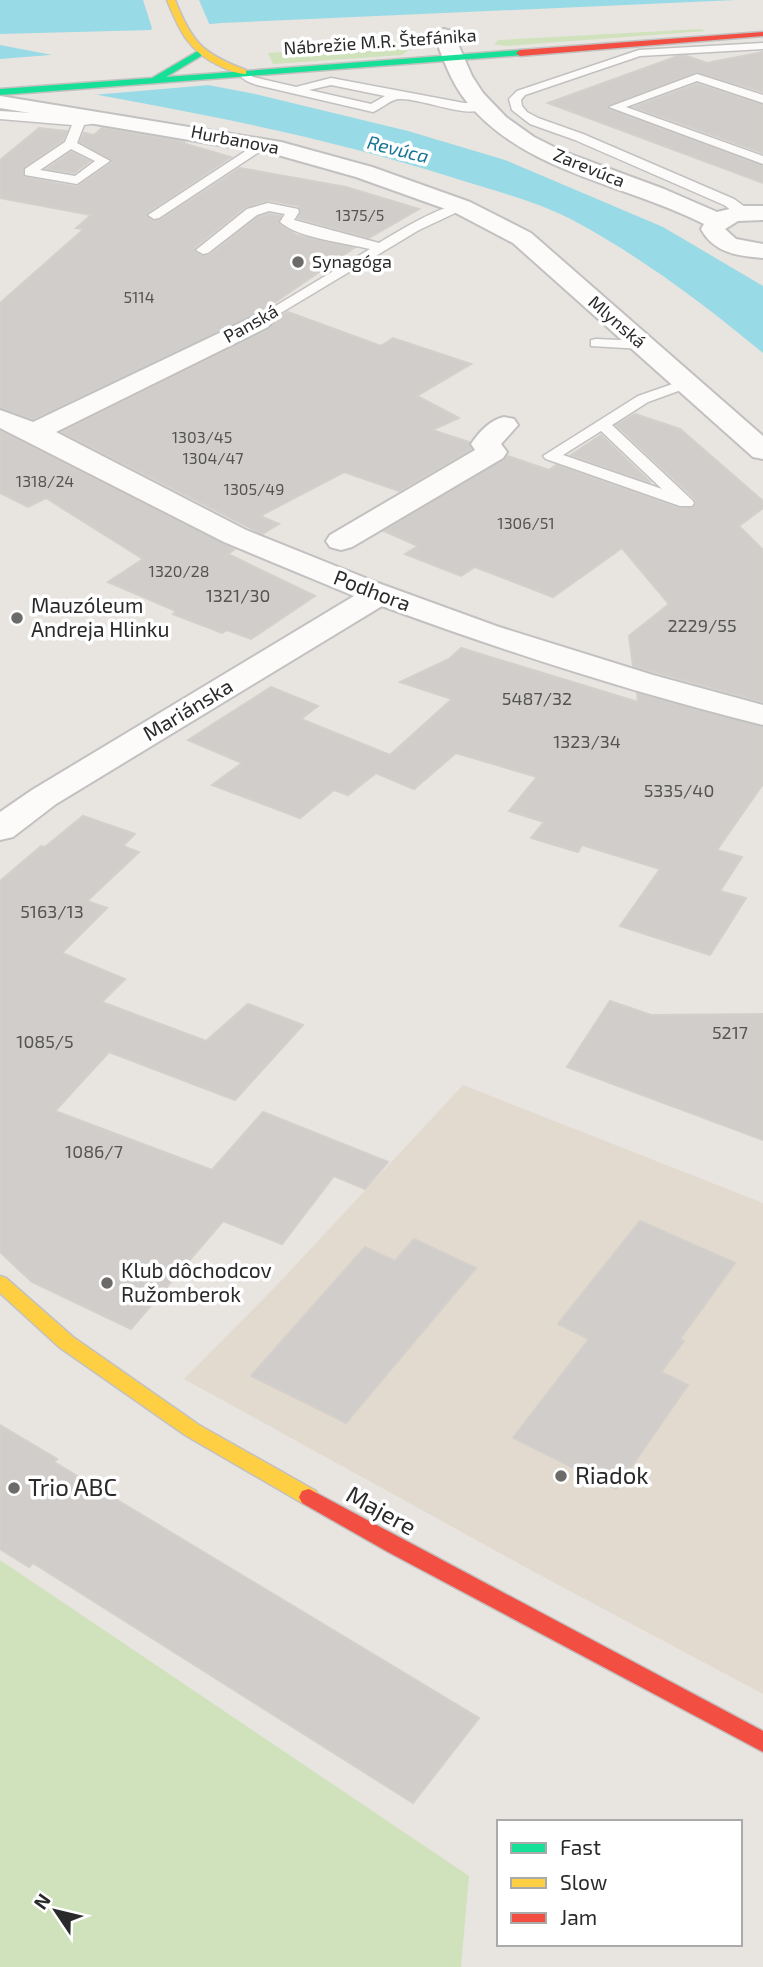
<svg xmlns="http://www.w3.org/2000/svg" width="763" height="1967" font-family="'Exo 2',sans-serif">
  <style>
    .education { fill: #e3dacf }
    .green { fill: #cfe2bb }
    .water { fill: #98dae6 }
    .pier { fill: #e8e4e0 }
    .building { fill: #d0cdca; stroke: #d3d0cc; stroke-width: 2 }
    .lines { fill: none; stroke-linecap: round; stroke-linejoin: round }
    .lane-casing { stroke: #c2c1c1; stroke-width: 3 }
    .street-casing { stroke: #c2c1c1; stroke-width: 4 }
    .fast-casing { stroke: #c2c1c1; stroke-width: 3 }
    .slow-casing { stroke: #c2c1c1; stroke-width: 3 }
    .jam-casing { stroke: #c2c1c1; stroke-width: 3 }
    .lane { fill: #fcfbfa; fill-rule: evenodd }
    .street { fill: #fcfbfa; fill-rule: evenodd }
    .fast { fill: #16e098; fill-rule: evenodd }
    .slow { fill: #ffcf43; fill-rule: evenodd }
    .jam { fill: #f24e42; fill-rule: evenodd }
    .poi-dot { fill: #6c6b6a; stroke: #fff; stroke-width: 2.5 }
    .labels { text-anchor: middle; stroke-width: 7; stroke-linejoin: round; paint-order: stroke }
    .far-number-label { font-size: 16px; fill: #545453 }
    .far-street-label { font-size: 18px; fill: #2a2a2a; stroke: #fff }
    .far-poi-label { font-size: 18px; fill: #2a2a2a; stroke: #fff; text-anchor: start }
    .number-label { font-size: 18px; fill: #545453 }
    .far-water-label { font-size: 19px; font-style: italic; fill: #147595; stroke: #fff }
    .street-label { font-size: 21px; fill: #2a2a2a; stroke: #fff }
    .poi-label { font-size: 21px; fill: #2a2a2a; stroke: #fff; text-anchor: start }
    .near-poi-label { font-size: 24px; fill: #2a2a2a; stroke: #fff; text-anchor: start }
    .near-street-label { font-size: 24px; fill: #2a2a2a; stroke: #fff }
  </style>
  <rect width="100%" height="100%" fill="#e8e4e0"/>
  <polygon class="education" points="463,1085 763,1203 763,1694 536,1573 184,1379 277,1285"/>
  <g class="green">
    <polygon points="700,29 706,31 505,46 494,44 499,40"/>
    <polygon points="390,44 404,46 410,49 402,55 273,64 268,53"/>
    <polygon points="0,1560 469,1876 461,1967 0,1967"/>
  </g>
  <g class="water">
    <polygon points="0,0 736,0 221,23 151,30 0,34"/>
    <path d="M0,45L255,94L408,131L505,160L663,227L763,286V353C705,305 644,259 578,223C540,202 495,191 454,178C306,130 152,105 0,77Z"/>
  </g>
  <g class="pier">
    <polygon points="143,0 199,0 211,28 149,34 152,28"/>
    <polygon points="62,54 221,84 81,96 0,80 0,59"/>
  </g>
  <g class="building">
    <polygon points="763,52 763,92 696,72 607,106 608,109 763,166 763,183 548,103 678,56 687,56 707,63"/>
    <polygon points="697,84 763,105 763,153 634,107"/>
    <polygon points="39,128 67,131 63,140 24,167 23,177 77,187 113,162 80,142 84,133 94,135 102,128 185,142 182,143 231,157 147,213 146,216 153,221 160,220 240,168 346,187 419,209 369,238 298,218 301,211 299,206 269,200 245,207 194,248 195,252 202,256 210,255 258,217 269,214 281,216 279,224 297,235 354,248 261,312 33,419 0,408 0,303 84,229 76,228 91,215 0,198 0,160"/>
    <polygon points="71,152 90,161 74,173 47,169"/>
    <polygon points="288,312 381,346 393,338 471,364 417,396 459,418 432,430 469,442 471,449 399,491 344,472 260,516 279,524 262,534 62,432 269,329 274,320"/>
    <polygon points="635,414 680,429 763,501 763,508 739,526 763,550 763,702 633,666 629,636 669,604 622,548 553,597 475,567 461,576 405,554 418,546 384,531 508,456 549,470 556,465 679,508 694,507 696,502 694,498 616,425"/>
    <polygon points="0,431 235,549 228,554 315,596 251,639 227,630 222,633 173,614 176,611 108,582 143,559 46,498 28,507 0,493"/>
    <polygon points="601,435 651,483 571,455"/>
    <polygon points="461,648 638,702 637,693 763,727 763,784 717,850 742,857 720,891 746,898 710,955 620,926 660,869 582,845 578,852 531,838 544,822 509,811 537,777 456,753 414,789 376,773 348,795 334,790 300,818 212,785 242,763 188,740 271,687 318,706 301,719 390,755 452,699 400,682 449,659"/>
    <polygon points="83,816 135,834 123,846 139,852 87,901 107,908 62,953 125,979 102,1002 206,1041 248,1004 303,1025 235,1100 109,1052 55,1111 212,1170 263,1112 388,1162 365,1189 334,1176 282,1244 223,1221 131,1329 32,1282 0,1252 0,881 41,846 45,847"/>
    <polygon points="610,1001 651,1015 763,1014 763,1140 567,1067"/>
    <polygon points="640,1221 735,1263 680,1339 684,1341 661,1372 688,1385 616,1489 513,1438 589,1339 558,1324"/>
    <polygon points="414,1239 476,1268 346,1423 251,1376 365,1247 395,1261"/>
    <polygon points="0,1425 57,1459 54,1462 479,1718 413,1803 33,1563 29,1567 0,1549"/>
  </g>
  <g class="lines">
    <defs>
      <g id="lane">
        <polygon points="763,43 763,49 640,56 525,95 521,100 522,106 527,112 538,118 583,134 734,199 749,210 749,216 739,216 724,205 575,140 530,124 512,110 509,99 517,91 639,50"/>
        <path d="M243,69L253,77L296,87L331,78L464,103H482L488,107C468,121 422,97 398,99C390,100 381,109 373,112L257,85C248,82 243,80 237,72ZM331,85L385,96L371,104L309,90Z"/>
        <polygon points="697,74 763,95 763,103 697,81 626,107 763,156 763,164 609,107"/>
        <path d="M0,111L96,117V123L84,125L77,143L110,161L77,184L25,175V169L65,142L72,125L0,119ZM71,149L95,161L75,176L40,170Z"/>
        <polygon points="261,141 265,142 265,148 159,218 154,219 148,215"/>
        <path d="M268,203L298,209L299,212L294,220L379,243C397,232 447,201 467,204L468,207L419,230L259,326L252,322L254,319L370,249C346,243 298,238 280,222L285,214L269,211L257,215L208,253L203,254L196,250L247,209Z"/>
        <polygon points="596,339 642,341 649,345 642,349 591,346 591,340"/>
        <path d="M687,379L692,380L694,383L692,386L648,402L612,425L692,500L694,503L692,506H680L546,459L543,456L638,396ZM601,431L662,489L563,455Z"/>
      </g>
      <g id="street">
        <path d="M444,29L451,31L454,35L472,76L483,93L506,117L534,137L564,152L664,189L717,212L742,206H763V220L738,221L725,229L736,239L763,244V258C738,256 714,253 701,229L704,224C626,184 525,173 467,102C451,83 443,58 434,35L437,31Z"/>
        <polygon points="0,96 281,142 372,167 470,202 531,233 763,436 763,459 753,457 513,243 454,212 356,177 278,155 0,108"/>
        <path d="M259,314L268,317L272,322L268,327L56,432L246,530L378,583L499,627L653,675L763,705V725C634,693 507,652 382,606L56,804L13,837L0,840V812L32,790L354,596L224,542L0,428V410L33,422Z"/>
        <path d="M504,417L514,419L518,425L501,444L507,452L503,458L352,547L341,550L330,547L326,541L330,535L475,450L471,444C479,432 490,420 504,417Z"/>
      </g>
      <polygon id="fast" points="520,50 523,51 523,55 0,95 0,89 152,78 198,51 201,52 201,56 166,77"/>
      <g id="slow">
        <path d="M167,0H175C192,43 203,54 246,70V74C237,74 228,70 220,66C189,52 179,30 167,0Z"/>
        <polygon points="0,1276 6,1278 73,1337 199,1425 316,1491 319,1497 316,1503 309,1505 302,1503 185,1435 59,1347 0,1293"/>
      </g>
      <g id="jam">
        <polygon points="763,32 763,36 520,56 516,53 520,50"/>
        <polygon points="309,1489 763,1731 763,1752 388,1552 302,1503 299,1497 302,1491"/>
      </g>
    </defs>
    <use href="#lane" class="lane-casing"/>
    <use href="#street" class="street-casing"/>
    <use href="#fast" class="fast-casing"/>
    <use href="#slow" class="slow-casing"/>
    <use href="#jam" class="jam-casing"/>
    <use href="#lane" class="lane"/>
    <use href="#street" class="street"/>
    <use href="#fast" class="fast"/>
    <use href="#slow" class="slow"/>
    <use href="#jam" class="jam"/>
  </g>
  <g class="poi-dot">
    <circle cx="298" cy="262" r="7"/>
    <circle cx="17" cy="618" r="7"/>
    <circle cx="107" cy="1283" r="7"/>
    <circle cx="561" cy="1476" r="7"/>
    <circle cx="14" cy="1488" r="7"/>
  </g>
  <g class="labels">
    <g class="far-number-label">
      <text x="360" y="221">1375/5</text>
      <text x="139" y="303">5114</text>
      <text x="202" y="443">1303/45</text>
      <text x="213" y="464">1304/47</text>
      <text x="45" y="487">1318/24</text>
      <text x="254" y="495">1305/49</text>
      <text x="526" y="529">1306/51</text>
      <text x="179" y="577">1320/28</text>
    </g>
    <g class="far-street-label">
      <text transform="translate(380 42) rotate(-4)" y="6">Nábrežie M.R. Štefánika</text>
      <text transform="translate(235 140) rotate(11)" y="6">Hurbanova</text>
      <text transform="translate(589 168) rotate(22)" y="6">Zarevúca</text>
      <text transform="translate(617 322) rotate(41)" y="6">Mlynská</text>
      <text transform="translate(251 324) rotate(-29)" y="6">Panská</text>
    </g>
    <g class="far-poi-label">
      <text x="312" y="268">Synagóga</text>
    </g>
    <g class="number-label">
      <text x="238" y="602">1321/30</text>
      <text x="702" y="632">2229/55</text>
      <text x="537" y="705">5487/32</text>
      <text x="587" y="748">1323/34</text>
      <text x="679" y="797">5335/40</text>
      <text x="52" y="918">5163/13</text>
      <text x="730" y="1039">5217</text>
      <text x="45" y="1048">1085/5</text>
      <text x="94" y="1158">1086/7</text>
    </g>
    <g class="far-water-label">
      <text transform="translate(398 149) rotate(14)" y="7">Revúca</text>
    </g>
    <g class="street-label">
      <text transform="translate(372 591) rotate(21)" y="7">Podhora</text>
      <text transform="translate(188 710) rotate(-31)" y="7">Mariánska</text>
    </g>
    <g class="poi-label">
      <text x="31" y="613">Mauzóleum<tspan x="31" dy="24">Andreja Hlinku</tspan></text>
      <text x="121" y="1278">Klub dôchodcov<tspan x="121" dy="24">Ružomberok</tspan></text>
    </g>
    <g class="near-poi-label">
      <text x="575" y="1484">Riadok</text>
      <text x="28" y="1496">Trio ABC</text>
    </g>
    <g class="near-street-label">
      <text transform="translate(381 1511) rotate(29)" y="8">Majere</text>
    </g>
  </g>
  <rect x="497" y="1820" width="245" height="126" fill="#ffffff" stroke="#aaaaaa" stroke-width="2"/>
  <rect x="511" y="1843" width="35" height="10" fill="#16e098" stroke="#aaaaaa" stroke-width="2"/>
  <text x="560" y="1855" font-size="21" fill="#2a2a2a">Fast</text>
  <rect x="511" y="1878" width="35" height="10" fill="#ffcf43" stroke="#aaaaaa" stroke-width="2"/>
  <text x="560" y="1890" font-size="21" fill="#2a2a2a">Slow</text>
  <rect x="511" y="1913" width="35" height="10" fill="#f24e42" stroke="#aaaaaa" stroke-width="2"/>
  <text x="560" y="1925" font-size="21" fill="#2a2a2a">Jam</text>
  <g transform="translate(56 1911) rotate(305)" stroke="#ffffff" stroke-width="5" paint-order="stroke">
  <path d="M0-5L12 26L0 18L-12 26Z" fill="#2a2a2a"/>
  <text y="-10" font-size="19" font-weight="bold" text-anchor="middle" fill="#2a2a2a">N</text>
  </g>
</svg>
